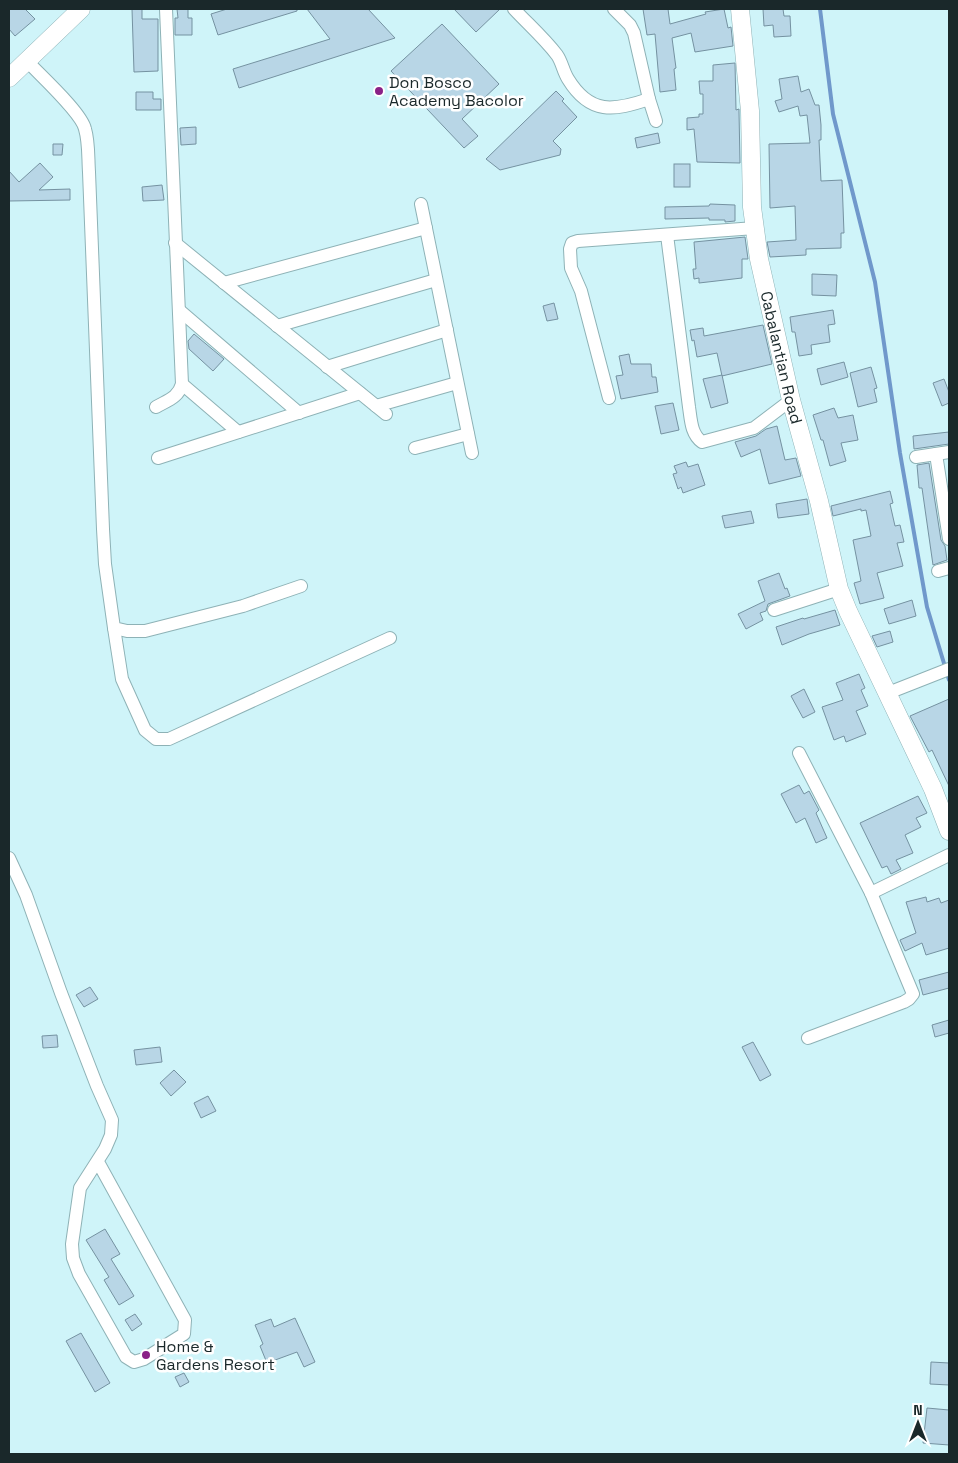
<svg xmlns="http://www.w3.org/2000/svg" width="958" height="1463" font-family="'Space Grotesk',sans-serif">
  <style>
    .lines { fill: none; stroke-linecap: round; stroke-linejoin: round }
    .stream { stroke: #7098cb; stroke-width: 4 }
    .building { fill: #b8d6e6; stroke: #7592a1 }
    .street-casing { stroke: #8eb2b6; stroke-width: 14 }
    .secondary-casing { stroke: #8eb2b6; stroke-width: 19 }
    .street { stroke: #fff; stroke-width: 12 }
    .secondary { stroke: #fff; stroke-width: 18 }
    .poi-dot { fill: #8a2187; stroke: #fff; stroke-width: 2 }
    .labels { text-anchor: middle; stroke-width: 5; stroke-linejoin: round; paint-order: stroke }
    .poi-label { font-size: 16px; fill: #1a282a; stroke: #fff; text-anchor: start }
    .street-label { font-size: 16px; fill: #1a282a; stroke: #fff }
  </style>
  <rect width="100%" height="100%" fill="#cff4f9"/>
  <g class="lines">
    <polyline class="stream" points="820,9 833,114 875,282 900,453 927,607 949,680"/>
  </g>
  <g class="building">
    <polygon points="9,9 25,9 35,19 15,36 9,29"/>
    <polygon points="132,9 142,9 142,19 158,19 158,71 134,72"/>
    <polygon points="177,9 188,9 188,18 192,18 192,35 175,35 175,18 178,18"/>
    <polygon points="227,9 297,9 297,11 218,35 211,14"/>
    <polygon points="307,9 368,9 395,38 239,88 233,69 330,39"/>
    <polygon points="454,9 500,9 476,32"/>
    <polygon points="643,9 668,9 670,24 706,14 705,12 724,9 728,28 731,27 733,46 695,52 691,33 672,38 676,68 674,69 676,90 660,92 655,34 647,35"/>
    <polygon points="763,9 783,9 784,16 790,16 791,36 774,37 773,25 764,26"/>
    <polygon points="442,24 499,84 462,119 478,136 464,148 391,71"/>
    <polygon points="735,63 736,110 739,109 739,112 740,163 697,162 694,129 687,130 687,118 699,117 699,114 703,114 703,94 700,94 699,81 713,81 713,65"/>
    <polygon points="798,76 801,92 809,89 815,105 819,105 821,125 821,140 819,140 821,181 842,180 844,233 841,233 841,248 806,249 806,255 770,257 767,242 796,240 795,206 770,208 769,144 810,143 807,115 800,116 798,106 779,112 775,101 782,99 779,79"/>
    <polygon points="556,91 564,99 562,101 577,117 553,141 561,149 560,155 500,170 486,159"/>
    <polygon points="136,92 153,92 153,99 161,99 161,110 136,110"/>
    <polygon points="196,127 196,144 181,145 180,128"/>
    <polygon points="658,133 660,143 637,148 635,138"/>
    <polygon points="53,144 63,144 62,155 53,155"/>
    <polygon points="40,163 53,177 39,190 70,189 70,200 9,201 9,171 19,182"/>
    <rect x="674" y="164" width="16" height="23"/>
    <polygon points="162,185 164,200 143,201 142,187"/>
    <polygon points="710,204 735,205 735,221 725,222 725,220 709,220 709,218 665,219 665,207 709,206"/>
    <polygon points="745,237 748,259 742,259 742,278 699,283 699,278 694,279 693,269 696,269 694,242"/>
    <polygon points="812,274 837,275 836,296 812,295"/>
    <polygon points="554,303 558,319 547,321 543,306"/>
    <polygon points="833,310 835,324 828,325 830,342 811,345 812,354 799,356 795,332 792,332 790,317"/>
    <polygon points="763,325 772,364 722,376 717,353 697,357 694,340 692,341 690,330 703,328 704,336"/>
    <polygon points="194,334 224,359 213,371 189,349 188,341"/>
    <polygon points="629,354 631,364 651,364 652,377 656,377 658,392 621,399 616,376 623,375 619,356"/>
    <polygon points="844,362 848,377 821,385 817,369"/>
    <polygon points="871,367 877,388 874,389 877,402 858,407 850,373"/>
    <polygon points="722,375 728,403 711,408 703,379"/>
    <polygon points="944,379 949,392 949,403 942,406 933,383"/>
    <polygon points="673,403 679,430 661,434 655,406"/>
    <polygon points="834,408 838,418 853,415 858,440 841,443 846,461 830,466 823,440 821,440 813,415"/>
    <polygon points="777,426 785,460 796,458 801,476 769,484 760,449 741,457 735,442 756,436 766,429"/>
    <polygon points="949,432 949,444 914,449 913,436"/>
    <polygon points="686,462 688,467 698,464 705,485 683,493 681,487 678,489 673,474 677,473 674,466"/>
    <polygon points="929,463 941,540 945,546 947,560 933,565 922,488 919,488 917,465"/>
    <polygon points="890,491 893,503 890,504 895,526 900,525 904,542 897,543 903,566 877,573 884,598 860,604 854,583 861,581 853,540 871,536 866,510 861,511 861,509 833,516 831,506"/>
    <polygon points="807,499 809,514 778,518 776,504"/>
    <polygon points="751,511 754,523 725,528 722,516"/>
    <polygon points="779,573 785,589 787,588 790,596 768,604 766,611 760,613 763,620 746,629 738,614 765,601 758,581"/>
    <polygon points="912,600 916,616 889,624 884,609"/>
    <polygon points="835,610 840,625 809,634 782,645 776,627 803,618 804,619"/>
    <polygon points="890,631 893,642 877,647 872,636"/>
    <polygon points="859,674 865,688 861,690 868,706 856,711 866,734 846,742 844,736 834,740 822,707 843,700 836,683"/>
    <polygon points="804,689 815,712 803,718 791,696"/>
    <polygon points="949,699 949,786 932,750 929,752 910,716"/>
    <polygon points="799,785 804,794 809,791 819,810 816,813 827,838 816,843 805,818 796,823 781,794"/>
    <polygon points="918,796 927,813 916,818 921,827 905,835 913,853 896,860 901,869 891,874 887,866 882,868 860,823"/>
    <polygon points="926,897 927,902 939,898 941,903 949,900 949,948 926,955 922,943 905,951 900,940 916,933 906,902"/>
    <polygon points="949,972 949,988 923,995 919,980"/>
    <polygon points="90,987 98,999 84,1007 76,995"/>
    <polygon points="949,1020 949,1033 935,1037 932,1025"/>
    <polygon points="57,1035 58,1047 43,1048 42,1036"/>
    <polygon points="753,1042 771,1075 760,1081 742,1047"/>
    <polygon points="160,1047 162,1062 136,1065 134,1050"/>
    <polygon points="174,1070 186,1082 171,1096 160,1083"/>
    <polygon points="208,1096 216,1111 201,1118 194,1103"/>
    <polygon points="105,1229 120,1254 111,1259 134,1296 119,1305 104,1280 109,1277 86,1240"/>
    <polygon points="135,1314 142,1324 132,1331 125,1320"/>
    <polygon points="295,1318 315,1362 304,1367 297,1352 267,1363 260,1346 263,1344 255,1325 271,1319 274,1327"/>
    <polygon points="81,1333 110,1383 95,1392 66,1341"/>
    <polygon points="931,1362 949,1363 949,1385 930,1384"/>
    <polygon points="184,1373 189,1382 180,1387 175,1377"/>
    <polygon points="927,1408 949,1410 949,1445 923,1443"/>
  </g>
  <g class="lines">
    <defs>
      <g id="street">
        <path d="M514,9C528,24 544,38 557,55C562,62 563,71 568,79C590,115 614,111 649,99"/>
        <polyline points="614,9 630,25 634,33 649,99 656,121"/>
        <path d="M27,61C40,75 82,113 85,129C89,142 88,158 89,172L103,529L105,564L114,628L127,631H145L243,606L301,586"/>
        <polyline points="421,204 472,453"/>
        <path d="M667,235L689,407C691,420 691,434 702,442L754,428L791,400"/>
        <polyline points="175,243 386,414"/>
        <polyline points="224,283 426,228"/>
        <polyline points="179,310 299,413"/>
        <polyline points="277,326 436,280"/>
        <polyline points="327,367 447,330"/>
        <polyline points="182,384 238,432"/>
        <polyline points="609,398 581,291 571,268 570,249 572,243 578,241 755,228"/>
        <polyline points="376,406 457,383"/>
        <path d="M156,407C168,400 178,398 182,384L166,9"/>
        <polyline points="415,448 468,434"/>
        <polyline points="936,454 949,539"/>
        <polyline points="916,457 949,452"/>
        <polyline points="158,458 360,393"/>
        <polyline points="938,571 949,568"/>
        <polyline points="774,610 839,589"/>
        <polyline points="114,628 122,679 145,730 156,739 169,739 390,638"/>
        <polyline points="888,693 949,669"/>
        <polyline points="799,753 871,893 913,994 909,999 904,1002 808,1038"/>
        <polyline points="9,858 26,895 61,993 97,1086 112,1120 111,1135 105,1149 80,1188 72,1244 73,1258 79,1274 126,1357 134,1362 144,1359 184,1334 185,1320 98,1162"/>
        <polyline points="871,893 949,855"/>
      </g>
      <g id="secondary">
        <path id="s1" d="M740,9L750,111L752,207L759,259L791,400L819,501L839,589L848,611L933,789L949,831"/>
        <polyline points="9,78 81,9"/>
      </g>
    </defs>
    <use href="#street" class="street-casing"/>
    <use href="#secondary" class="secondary-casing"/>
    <use href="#street" class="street"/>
    <use href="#secondary" class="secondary"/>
  </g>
  <g class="poi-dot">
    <circle cx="379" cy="91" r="5"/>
    <circle cx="146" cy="1355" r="5"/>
  </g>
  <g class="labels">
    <g class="poi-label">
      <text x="389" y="88">Don Bosco<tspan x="389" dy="18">Academy Bacolor</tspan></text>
      <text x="156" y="1352">Home &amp;<tspan x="156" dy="18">Gardens Resort</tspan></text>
    </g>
    <g class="street-label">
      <text dy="6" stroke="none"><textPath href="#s1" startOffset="352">Cabalantian Road</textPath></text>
    </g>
  </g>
  <rect width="958" height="1463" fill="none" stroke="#1a282a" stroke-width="20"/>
  <g transform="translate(918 1423)" stroke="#ffffff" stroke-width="4" paint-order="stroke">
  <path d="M0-4L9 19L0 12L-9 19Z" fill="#1a282a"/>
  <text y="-8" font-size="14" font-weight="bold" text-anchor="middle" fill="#1a282a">N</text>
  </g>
</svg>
